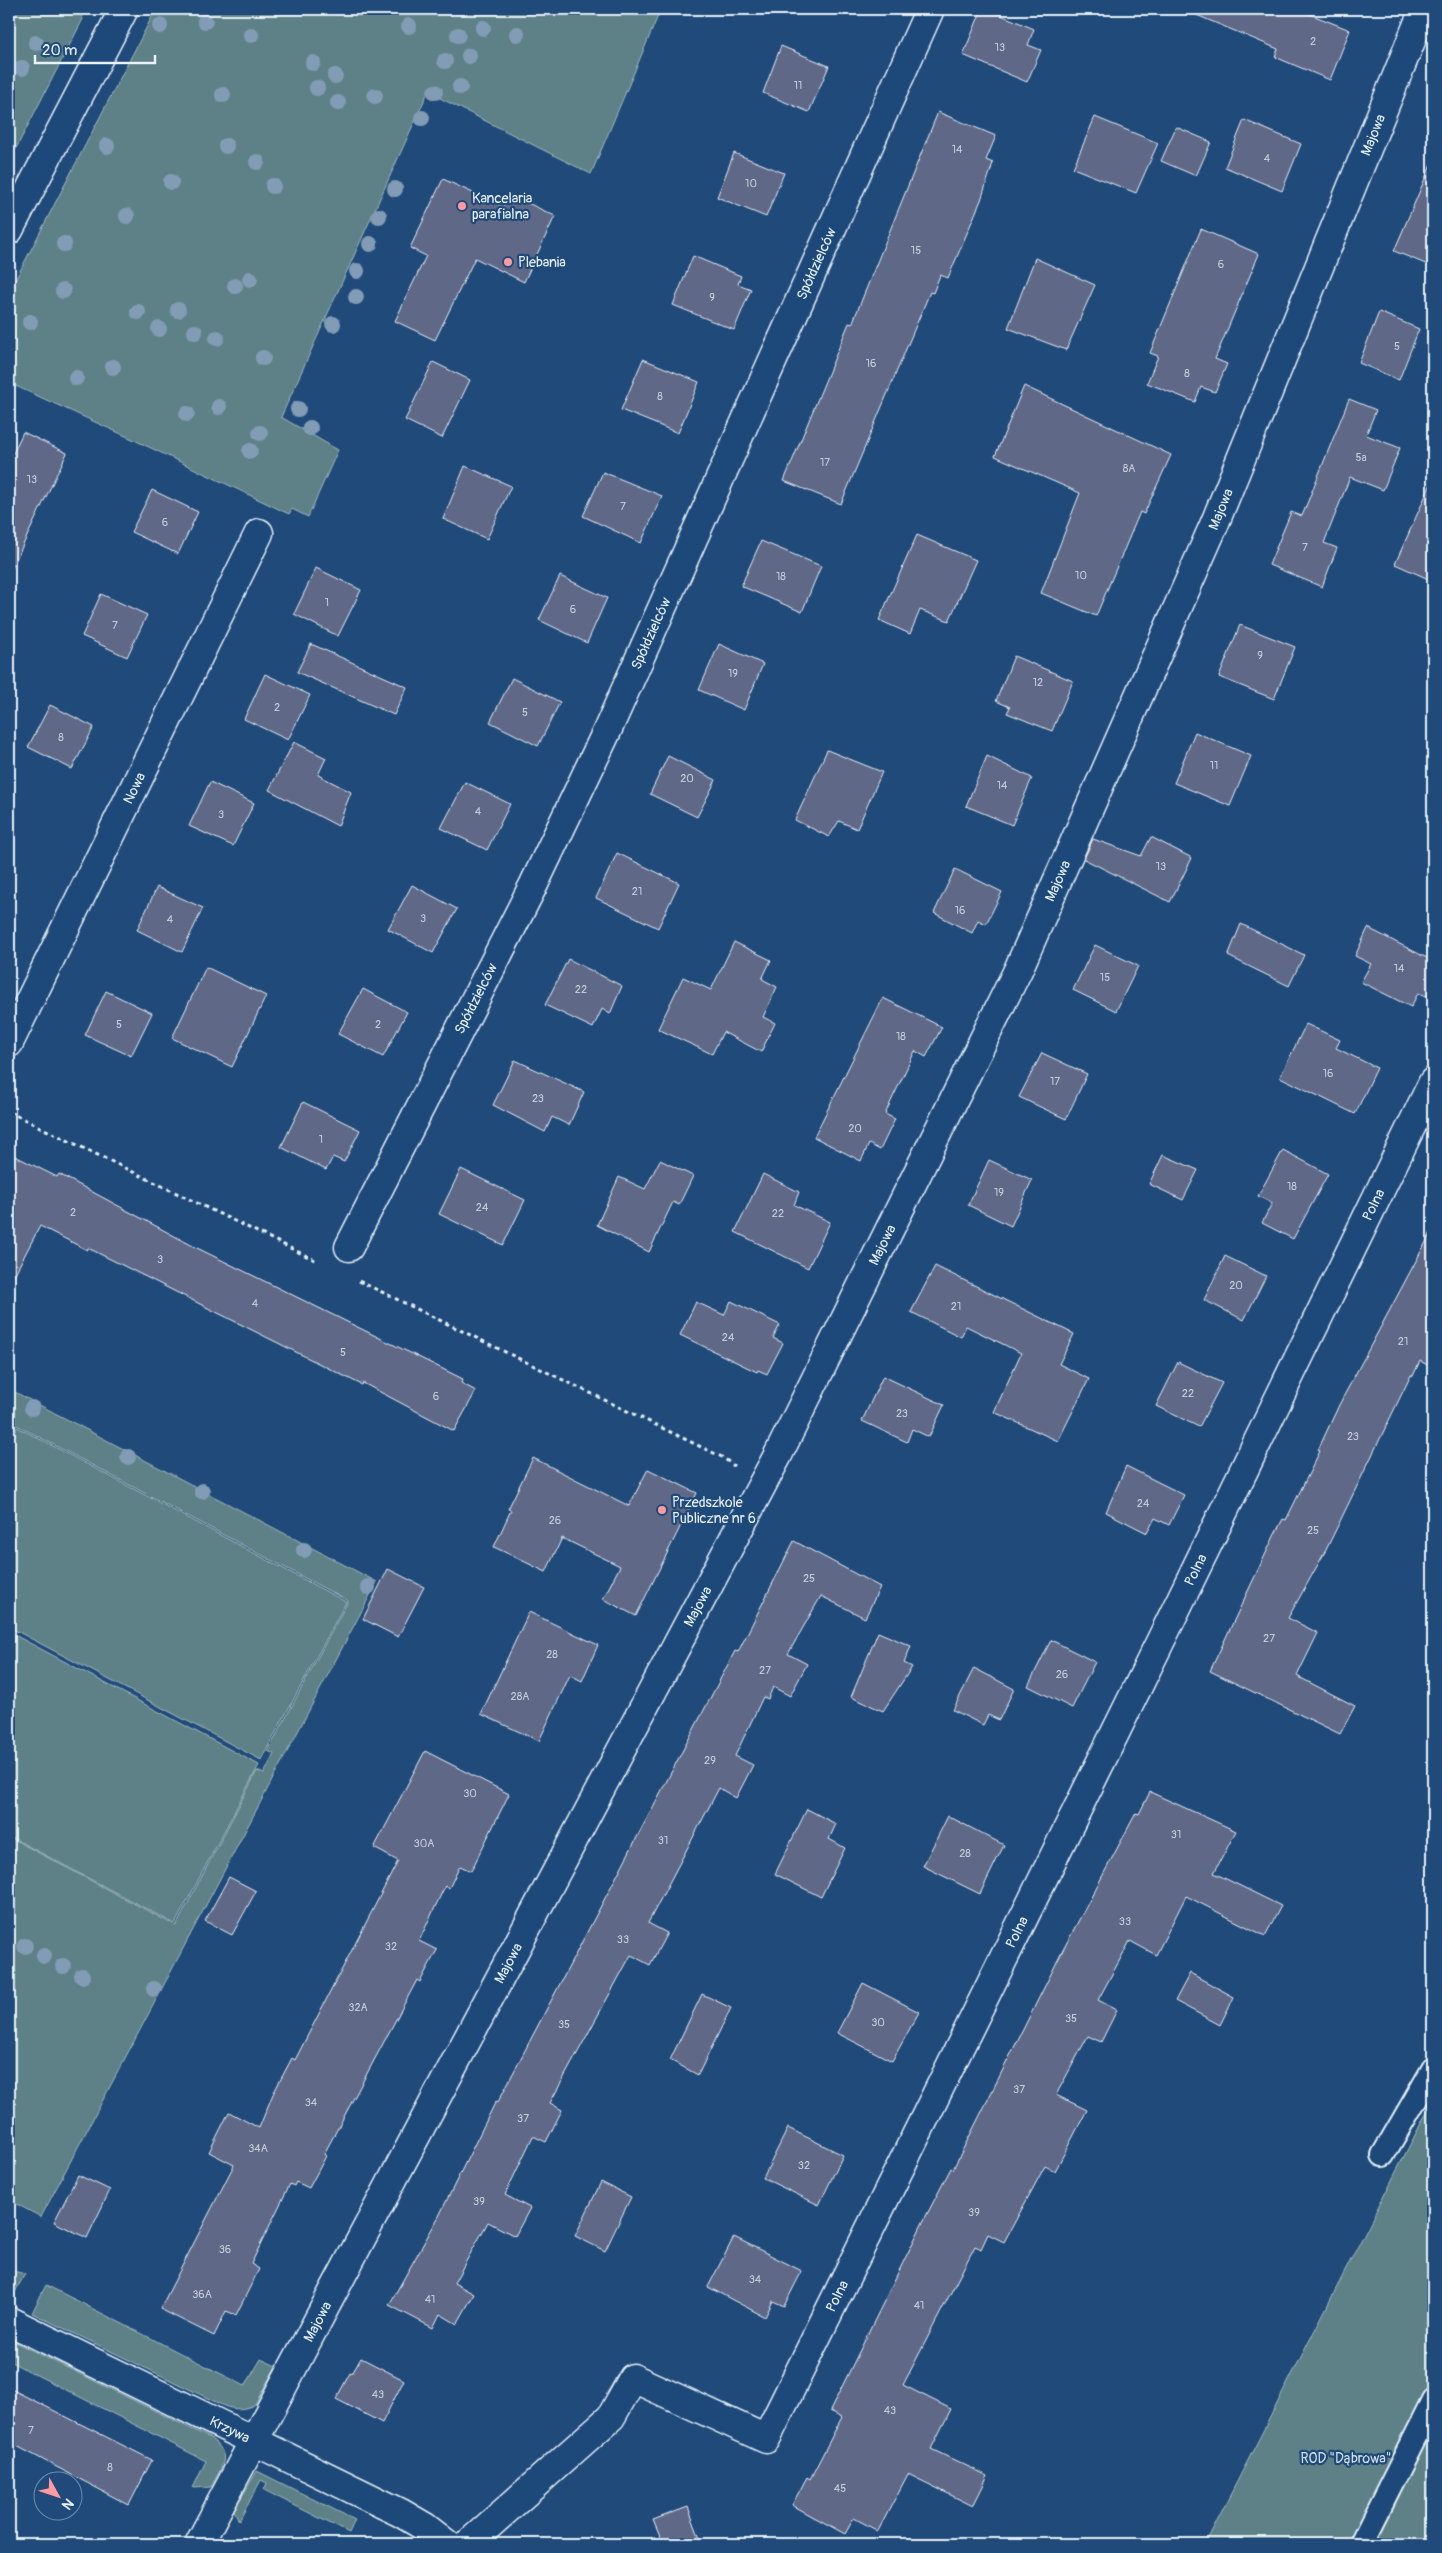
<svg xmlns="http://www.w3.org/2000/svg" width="1442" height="2553" font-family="Pangolin,sans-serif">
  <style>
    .green { fill: #5d8186; stroke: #a2b9bf }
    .building { fill: #606887; stroke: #e8f1f8 }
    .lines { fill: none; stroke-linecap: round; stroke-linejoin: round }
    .service-casing { stroke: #e8f1f8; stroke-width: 26 }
    .minor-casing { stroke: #e8f1f8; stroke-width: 31 }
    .tertiary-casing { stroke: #e8f1f8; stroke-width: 31 }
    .path { stroke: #e8f1f8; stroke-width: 3; stroke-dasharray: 4 4; stroke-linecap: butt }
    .service { stroke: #1f4a7a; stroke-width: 22 }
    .minor { stroke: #1f4a7a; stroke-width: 28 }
    .tertiary { stroke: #1f4a7a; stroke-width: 28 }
    .tree { fill: #829cb6 }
    .poi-dot { fill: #ff9aa2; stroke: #1f4a7a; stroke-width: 2 }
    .labels { text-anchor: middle; stroke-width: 4.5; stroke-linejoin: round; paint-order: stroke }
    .number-label { font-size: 11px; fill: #c6cfdc }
    .street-label { font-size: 14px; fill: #e8f1f8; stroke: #1f4a7a }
    .poi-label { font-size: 14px; fill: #e8f1f8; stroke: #1f4a7a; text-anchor: start }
    .park-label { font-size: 14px; fill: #d3e0e7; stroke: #1f4a7a }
  </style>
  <rect width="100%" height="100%" fill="#1f4a7a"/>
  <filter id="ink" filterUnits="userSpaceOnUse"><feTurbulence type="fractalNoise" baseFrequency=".02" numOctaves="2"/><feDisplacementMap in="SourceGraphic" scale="10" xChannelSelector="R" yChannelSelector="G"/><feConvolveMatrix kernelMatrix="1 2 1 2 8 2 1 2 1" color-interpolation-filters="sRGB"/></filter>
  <g filter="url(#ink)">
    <g class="green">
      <polygon points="9,9 64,9 68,12 71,9 78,9 83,19 9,162"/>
      <polygon points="156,9 661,9 591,174 428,92 281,417 338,450 308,517 292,509 289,514 128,437 9,383 9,292"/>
      <polygon points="9,1389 377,1582 41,2217 9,2200 9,1837 176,1926 257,1771 264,1774 274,1754 268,1751 348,1601 9,1421"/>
      <polygon points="17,1427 346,1602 261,1760 9,1627 9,1444"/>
      <polygon points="9,1632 259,1765 175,1924 9,1836"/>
      <polygon points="1433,2100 1433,2544 1205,2544"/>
      <polygon points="9,2270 25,2274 9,2303"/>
      <path d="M46,2285L245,2386L261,2359L276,2366L255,2404C246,2410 234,2410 224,2406L32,2313Z"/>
      <path d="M9,2339L210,2438C233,2455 222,2466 211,2487L193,2488L206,2461L9,2361Z"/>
      <polygon points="257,2471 355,2520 349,2533 264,2490 267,2483 261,2480 239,2521 234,2510"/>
    </g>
    <g class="building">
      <polygon points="982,9 987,9 1034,29 1028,45 1041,50 1027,82 963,55"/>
      <polygon points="1182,9 1297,9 1350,30 1330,80 1275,57 1278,49"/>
      <polygon points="781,46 829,66 809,112 763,93"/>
      <polygon points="938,112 996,136 986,160 993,163 981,200 948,278 940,275 933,293 930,292 841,504 784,481 849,323 852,324"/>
      <polygon points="1095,117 1158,143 1136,193 1073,168"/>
      <polygon points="1244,120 1301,144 1282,191 1225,167"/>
      <polygon points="1176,127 1211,142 1196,176 1161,161"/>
      <polygon points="734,153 784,173 766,217 717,197"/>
      <polygon points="1433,160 1433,267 1394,251"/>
      <polygon points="443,179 503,207 509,194 555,216 524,282 475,258 435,340 395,321 426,256 410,248"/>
      <polygon points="1201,229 1259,254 1215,359 1227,364 1215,392 1201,387 1195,402 1147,383 1158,356 1150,353"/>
      <polygon points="693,256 741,276 738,284 751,289 734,330 673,305"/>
      <polygon points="1035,258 1095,285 1066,350 1008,328"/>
      <polygon points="1379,312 1419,329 1399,380 1359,363"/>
      <polygon points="643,359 699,382 678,433 621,410"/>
      <polygon points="433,362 470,380 442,438 405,420"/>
      <polygon points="1024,386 1171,455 1144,514 1140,512 1096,616 1041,593 1080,493 995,456"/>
      <polygon points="1349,399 1376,410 1366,435 1400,448 1383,490 1350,477 1324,543 1337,548 1322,587 1269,565 1291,512 1302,516"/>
      <polygon points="23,432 67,453 9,574 9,462"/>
      <polygon points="465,466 511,486 487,539 443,519"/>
      <polygon points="603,472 662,496 641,543 583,516"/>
      <polygon points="1433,479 1433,581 1395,564"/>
      <polygon points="152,490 198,512 178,554 131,532"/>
      <polygon points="917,535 976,560 949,621 920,610 910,634 879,620"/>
      <polygon points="761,541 821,566 802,612 741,586"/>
      <polygon points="316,568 361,590 338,636 294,614"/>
      <polygon points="560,576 607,598 587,643 539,620"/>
      <polygon points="101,594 147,615 127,657 82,636"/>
      <polygon points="1240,625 1295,647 1274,699 1219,677"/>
      <polygon points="311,644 407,687 394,715 297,672"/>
      <polygon points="719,644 763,664 744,710 699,690"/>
      <polygon points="1014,656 1073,681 1052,731 1007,713 1010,707 996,701"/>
      <polygon points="265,674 310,695 288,740 244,719"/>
      <polygon points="512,678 560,702 538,746 490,722"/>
      <polygon points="50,705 94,727 72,769 28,747"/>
      <polygon points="1195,732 1251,756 1230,806 1174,783"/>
      <polygon points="294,742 326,758 318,775 351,792 338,826 269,790"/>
      <polygon points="827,750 882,772 857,829 839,821 829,837 795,820"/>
      <polygon points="668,756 716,780 697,817 650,794"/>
      <polygon points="987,756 1032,778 1012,825 966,806"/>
      <polygon points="210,782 254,803 233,846 189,826"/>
      <polygon points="465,782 510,804 487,850 441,828"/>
      <polygon points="1151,837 1192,858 1170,902 1084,859 1093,839 1141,856"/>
      <polygon points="617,853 679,883 658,928 596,898"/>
      <polygon points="955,869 1002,892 986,924 978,920 972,933 934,913"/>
      <polygon points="412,885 457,909 433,953 388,929"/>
      <polygon points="157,887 203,908 182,952 137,930"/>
      <polygon points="1241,924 1304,955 1289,986 1228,956"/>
      <polygon points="1368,928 1433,961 1433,998 1418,993 1411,1007 1361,982 1371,964 1355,956"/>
      <polygon points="734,942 771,960 762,979 777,987 763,1017 775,1023 761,1052 723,1032 712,1054 658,1029 683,977 711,990"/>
      <polygon points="1095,945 1138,966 1116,1011 1073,990"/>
      <polygon points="568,959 622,986 610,1014 602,1009 593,1028 545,1005"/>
      <polygon points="206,967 266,996 232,1067 172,1038"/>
      <polygon points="363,989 407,1012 383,1057 338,1034"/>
      <polygon points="106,991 152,1013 131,1056 85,1035"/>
      <polygon points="883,998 942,1027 926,1057 915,1051 885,1114 895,1119 880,1150 869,1144 861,1161 814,1137"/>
      <polygon points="1306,1024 1340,1040 1336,1048 1377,1068 1355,1114 1280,1077"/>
      <polygon points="1042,1053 1087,1074 1066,1119 1019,1097"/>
      <polygon points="515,1060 584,1092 569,1125 552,1117 545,1132 493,1105"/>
      <polygon points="303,1102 360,1130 344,1162 333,1157 326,1170 281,1147"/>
      <polygon points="1283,1150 1328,1174 1293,1239 1262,1223 1272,1203 1258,1196"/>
      <polygon points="9,1153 57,1177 59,1174 193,1246 463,1379 461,1383 476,1391 454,1431 363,1383 362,1385 88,1248 87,1250 40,1226 9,1285"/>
      <polygon points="1163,1155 1198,1170 1183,1200 1149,1184"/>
      <polygon points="660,1160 693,1176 679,1205 673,1202 649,1252 597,1225 619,1177 645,1189"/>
      <polygon points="989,1160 1032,1180 1011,1226 968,1205"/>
      <polygon points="461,1169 525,1200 503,1245 439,1214"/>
      <polygon points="763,1174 799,1192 794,1205 830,1222 808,1268 735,1232"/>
      <polygon points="1433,1229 1433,1368 1420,1361 1413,1376 1411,1375 1326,1550 1288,1618 1318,1633 1297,1676 1355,1706 1340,1734 1210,1671 1276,1532 1283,1519 1286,1520 1320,1451 1318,1450 1339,1405"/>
      <polygon points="1225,1256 1266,1276 1244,1320 1204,1300"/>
      <polygon points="935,1266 1074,1334 1059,1364 1089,1379 1058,1441 994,1412 1021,1353 966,1326 961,1337 911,1312"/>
      <polygon points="731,1301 780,1325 773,1338 783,1343 767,1374 758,1370 757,1372 680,1335 696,1302 724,1315"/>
      <polygon points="1178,1362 1222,1383 1199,1427 1156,1406"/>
      <polygon points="883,1376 944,1405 929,1437 912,1429 907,1442 862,1421"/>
      <polygon points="533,1458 629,1506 648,1469 697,1493 636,1616 603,1599 620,1566 562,1538 546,1572 494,1547 511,1510 508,1509"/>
      <polygon points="1126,1466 1184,1495 1169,1525 1155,1518 1147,1533 1106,1512"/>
      <polygon points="794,1541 880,1587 865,1618 821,1596 788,1654 807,1664 790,1696 773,1687 768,1699 763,1697 735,1756 753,1765 736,1798 719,1788 648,1923 667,1933 650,1965 631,1955 550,2103 562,2110 546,2142 533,2136 505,2195 530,2208 515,2236 488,2222 454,2283 474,2294 457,2324 440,2314 433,2328 389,2305 439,2216 496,2101 498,2102 533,2035 735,1651 738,1652"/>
      <polygon points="388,1569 424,1587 398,1637 363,1619"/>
      <polygon points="529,1612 598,1645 582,1681 570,1675 539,1741 481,1714"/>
      <polygon points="878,1632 911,1646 904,1663 912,1667 883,1711 851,1697"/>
      <polygon points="1051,1640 1095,1662 1072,1708 1028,1686"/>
      <polygon points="974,1668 1014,1689 999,1720 988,1715 983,1725 953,1710"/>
      <polygon points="425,1751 509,1794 471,1871 460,1866 449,1888 445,1886 419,1941 437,1950 420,1982 417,1980 324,2154 326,2156 309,2188 296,2182 294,2186 290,2184 251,2264 259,2269 236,2315 226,2311 214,2336 160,2309 234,2165 209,2152 229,2112 259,2128 273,2094 292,2058 295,2060 398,1861 374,1848"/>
      <polygon points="1150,1792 1236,1831 1214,1873 1281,1906 1265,1936 1186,1896 1156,1955 1130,1941 1098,2000 1117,2010 1101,2042 1088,2036 1056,2095 1087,2110 1055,2171 1045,2166 1004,2242 988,2234 981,2249 975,2246 903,2385 951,2409 931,2449 988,2476 973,2506 908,2474 878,2531 854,2518 845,2534 792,2505 807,2477 810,2479 842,2417 830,2411 924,2220 951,2168 953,2169 1064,1948 1136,1813 1139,1814"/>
      <polygon points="807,1809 836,1824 829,1839 845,1848 821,1897 775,1874"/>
      <polygon points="948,1816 1004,1845 980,1894 923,1866"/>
      <polygon points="229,1877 256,1891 232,1935 205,1921"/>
      <polygon points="1190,1973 1234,1997 1220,2025 1175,2001"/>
      <polygon points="863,1983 919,2012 892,2061 837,2033"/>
      <polygon points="702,1994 731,2008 698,2075 670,2060"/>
      <polygon points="788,2128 843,2155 819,2205 763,2178"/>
      <polygon points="78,2175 110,2190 87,2238 54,2222"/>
      <polygon points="601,2182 631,2197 605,2251 575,2236"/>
      <polygon points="734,2237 802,2271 784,2306 773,2301 765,2317 708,2287"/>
      <polygon points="361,2358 404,2380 382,2423 336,2399 350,2373 352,2374"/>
      <polygon points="9,2388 152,2460 129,2505 9,2442"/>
      <polygon points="688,2507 702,2544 663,2544 653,2520"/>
    </g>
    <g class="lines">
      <defs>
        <g id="service">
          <polyline points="1383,2155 1433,2069"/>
          <polyline points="1361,2544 1433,2401"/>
        </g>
        <g id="minor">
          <path id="s1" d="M9,1043L259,533"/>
          <path id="s2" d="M349,1247L534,884L607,731L930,9"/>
          <path id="s3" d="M9,2321L401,2513L425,2527L447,2544"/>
          <path id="s4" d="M199,2544L778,1455L1018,970L1214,525L1424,9"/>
          <path id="s5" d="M468,2544L611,2417L633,2378L766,2439L1162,1638L1433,1082"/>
        </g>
        <polyline id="tertiary" points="9,230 124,9"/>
      </defs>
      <use href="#service" class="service-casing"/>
      <use href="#minor" class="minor-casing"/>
      <use href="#tertiary" class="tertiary-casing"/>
      <g class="path">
        <polyline points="9,1112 317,1261"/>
        <polyline points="359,1281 722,1457 734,1466"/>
      </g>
      <use href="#service" class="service"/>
      <use href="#minor" class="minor"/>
      <use href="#tertiary" class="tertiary"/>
    </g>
    <g class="tree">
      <circle cx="205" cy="21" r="8"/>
      <circle cx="160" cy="26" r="8"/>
      <circle cx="409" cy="26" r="8"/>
      <circle cx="483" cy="28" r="8"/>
      <circle cx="517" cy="34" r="8"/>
      <circle cx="251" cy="35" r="8"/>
      <circle cx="458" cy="35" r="8"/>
      <circle cx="36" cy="43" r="8"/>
      <circle cx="469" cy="56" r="8"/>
      <circle cx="445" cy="61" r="8"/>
      <circle cx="313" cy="63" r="8"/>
      <circle cx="22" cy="68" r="8"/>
      <circle cx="335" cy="76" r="8"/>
      <circle cx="460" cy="87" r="8"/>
      <circle cx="317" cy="88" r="8"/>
      <circle cx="435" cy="92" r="8"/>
      <circle cx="223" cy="95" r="8"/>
      <circle cx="375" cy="96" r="8"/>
      <circle cx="338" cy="103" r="8"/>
      <circle cx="422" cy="118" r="8"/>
      <circle cx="107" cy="146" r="8"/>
      <circle cx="226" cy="146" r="8"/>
      <circle cx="257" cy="162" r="8"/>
      <circle cx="171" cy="182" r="8"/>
      <circle cx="273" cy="186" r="8"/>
      <circle cx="395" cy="189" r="8"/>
      <circle cx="127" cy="216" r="8"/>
      <circle cx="379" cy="216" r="8"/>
      <circle cx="64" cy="244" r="8"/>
      <circle cx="370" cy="244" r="8"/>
      <circle cx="357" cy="271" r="8"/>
      <circle cx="250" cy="279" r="8"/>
      <circle cx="235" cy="286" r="8"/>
      <circle cx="63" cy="291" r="8"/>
      <circle cx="356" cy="297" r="8"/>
      <circle cx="178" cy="310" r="8"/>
      <circle cx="138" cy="312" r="8"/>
      <circle cx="30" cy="322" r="8"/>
      <circle cx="333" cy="324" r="8"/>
      <circle cx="159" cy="329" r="8"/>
      <circle cx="195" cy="332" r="8"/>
      <circle cx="217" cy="338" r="8"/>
      <circle cx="263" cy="358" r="8"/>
      <circle cx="113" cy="367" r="8"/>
      <circle cx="76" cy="378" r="8"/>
      <circle cx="219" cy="407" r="8"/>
      <circle cx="298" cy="409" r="8"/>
      <circle cx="187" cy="414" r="8"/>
      <circle cx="310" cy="428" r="8"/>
      <circle cx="260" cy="433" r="8"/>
      <circle cx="250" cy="451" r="8"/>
      <circle cx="32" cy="1408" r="8"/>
      <circle cx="128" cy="1457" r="8"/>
      <circle cx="202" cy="1491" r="8"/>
      <circle cx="304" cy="1550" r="8"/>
      <circle cx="368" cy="1587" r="8"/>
      <circle cx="25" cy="1946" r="8"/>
      <circle cx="44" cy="1956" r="8"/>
      <circle cx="63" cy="1966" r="8"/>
      <circle cx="82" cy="1976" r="8"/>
      <circle cx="154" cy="1989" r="8"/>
    </g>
  </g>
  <g class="poi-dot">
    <circle cx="462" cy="206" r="5"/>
    <circle cx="508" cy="262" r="5"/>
    <circle cx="662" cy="1510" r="5"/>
  </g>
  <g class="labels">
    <g class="number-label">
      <text x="1313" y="45">2</text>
      <text x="1000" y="51">13</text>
      <text x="798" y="89">11</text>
      <text x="957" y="153">14</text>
      <text x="1267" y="162">4</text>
      <text x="751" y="187">10</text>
      <text x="916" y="254">15</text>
      <text x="1221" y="268">6</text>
      <text x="712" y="301">9</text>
      <text x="1397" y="350">5</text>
      <text x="871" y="367">16</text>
      <text x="1187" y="377">8</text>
      <text x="660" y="400">8</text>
      <text x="1361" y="461">5a</text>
      <text x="825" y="466">17</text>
      <text x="1129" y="472">8A</text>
      <text x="32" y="483">13</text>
      <text x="623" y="510">7</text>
      <text x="165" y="526">6</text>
      <text x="1305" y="551">7</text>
      <text x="1081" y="579">10</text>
      <text x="781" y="580">18</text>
      <text x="327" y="606">1</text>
      <text x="573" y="613">6</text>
      <text x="115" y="629">7</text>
      <text x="1260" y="659">9</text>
      <text x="733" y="677">19</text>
      <text x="1038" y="686">12</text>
      <text x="277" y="711">2</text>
      <text x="525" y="716">5</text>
      <text x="61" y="741">8</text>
      <text x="1214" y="769">11</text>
      <text x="687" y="782">20</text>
      <text x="1002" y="789">14</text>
      <text x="478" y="815">4</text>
      <text x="221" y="818">3</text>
      <text x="1161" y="870">13</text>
      <text x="637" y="895">21</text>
      <text x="960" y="914">16</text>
      <text x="423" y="922">3</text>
      <text x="170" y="923">4</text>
      <text x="1399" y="972">14</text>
      <text x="1105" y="981">15</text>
      <text x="581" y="993">22</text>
      <text x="119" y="1028">5</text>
      <text x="378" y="1028">2</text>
      <text x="901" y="1040">18</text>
      <text x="1328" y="1077">16</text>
      <text x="1055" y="1085">17</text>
      <text x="538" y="1102">23</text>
      <text x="855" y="1132">20</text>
      <text x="321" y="1143">1</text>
      <text x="1292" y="1190">18</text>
      <text x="999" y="1196">19</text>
      <text x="482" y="1211">24</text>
      <text x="73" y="1216">2</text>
      <text x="778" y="1217">22</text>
      <text x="160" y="1263">3</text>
      <text x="1236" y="1289">20</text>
      <text x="255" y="1307">4</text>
      <text x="956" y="1310">21</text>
      <text x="728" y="1341">24</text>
      <text x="1403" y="1345">21</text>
      <text x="343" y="1356">5</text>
      <text x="1188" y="1397">22</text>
      <text x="436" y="1400">6</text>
      <text x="902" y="1417">23</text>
      <text x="1353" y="1440">23</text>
      <text x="1143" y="1507">24</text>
      <text x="555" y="1524">26</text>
      <text x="1313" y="1534">25</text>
      <text x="809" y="1582">25</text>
      <text x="1269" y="1642">27</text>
      <text x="552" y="1658">28</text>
      <text x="765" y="1674">27</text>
      <text x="1062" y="1678">26</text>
      <text x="520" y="1700">28A</text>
      <text x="710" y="1764">29</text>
      <text x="470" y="1797">30</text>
      <text x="1176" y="1838">31</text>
      <text x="663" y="1844">31</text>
      <text x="424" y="1847">30A</text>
      <text x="965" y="1857">28</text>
      <text x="1125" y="1925">33</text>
      <text x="623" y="1943">33</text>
      <text x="391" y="1950">32</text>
      <text x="358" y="2011">32A</text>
      <text x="1071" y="2022">35</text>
      <text x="878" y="2026">30</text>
      <text x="564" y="2028">35</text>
      <text x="1019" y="2093">37</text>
      <text x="311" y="2106">34</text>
      <text x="523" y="2122">37</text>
      <text x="258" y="2152">34A</text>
      <text x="804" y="2169">32</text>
      <text x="479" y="2205">39</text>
      <text x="974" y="2216">39</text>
      <text x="225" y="2253">36</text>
      <text x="755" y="2283">34</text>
      <text x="202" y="2298">36A</text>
      <text x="430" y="2303">41</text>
      <text x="919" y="2309">41</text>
      <text x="378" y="2398">43</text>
      <text x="890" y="2414">43</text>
      <text x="31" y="2434">7</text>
      <text x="110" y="2471">8</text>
      <text x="840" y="2492">45</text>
    </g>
    <g class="street-label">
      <text dy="5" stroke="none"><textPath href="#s4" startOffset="2682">Majowa</textPath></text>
      <text dy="5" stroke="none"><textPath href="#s2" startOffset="1089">Spółdzielców</textPath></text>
      <text dy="5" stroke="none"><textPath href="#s4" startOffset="2278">Majowa</textPath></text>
      <text dy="5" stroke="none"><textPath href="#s2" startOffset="684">Spółdzielców</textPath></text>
      <text dy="5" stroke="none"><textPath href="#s1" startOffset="284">Nowa</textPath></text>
      <text dy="5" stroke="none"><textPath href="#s4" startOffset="1872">Majowa</textPath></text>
      <text dy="5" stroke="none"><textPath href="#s2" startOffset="279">Spółdzielców</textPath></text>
      <text dy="5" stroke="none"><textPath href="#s5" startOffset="1758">Polna</textPath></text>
      <text dy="5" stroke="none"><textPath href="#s4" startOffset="1468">Majowa</textPath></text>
      <text dy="5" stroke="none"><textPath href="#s5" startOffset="1352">Polna</textPath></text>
      <text dy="5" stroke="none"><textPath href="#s4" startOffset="1062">Majowa</textPath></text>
      <text dy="5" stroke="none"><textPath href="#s5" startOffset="948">Polna</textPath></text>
      <text dy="5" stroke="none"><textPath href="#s4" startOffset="658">Majowa</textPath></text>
      <text dy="5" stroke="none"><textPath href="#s5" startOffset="542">Polna</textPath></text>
      <text dy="5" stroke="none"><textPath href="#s4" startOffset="252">Majowa</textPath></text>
      <text dy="5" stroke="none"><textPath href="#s3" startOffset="246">Krzywa</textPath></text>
    </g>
    <g class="poi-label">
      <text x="472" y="203">Kancelaria<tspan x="472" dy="16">parafialna</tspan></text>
      <text x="518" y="267">Plebania</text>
      <text x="672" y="1507">Przedszkole<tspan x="672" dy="16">Publiczne nr 6</tspan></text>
    </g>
    <g class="park-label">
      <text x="1346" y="2463">ROD "Dąbrowa"</text>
    </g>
  </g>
  <rect width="1442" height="2553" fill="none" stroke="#1f4a7a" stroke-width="30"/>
  <rect x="15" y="15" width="1412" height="2523" fill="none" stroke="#e8f1f8" stroke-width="2" filter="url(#ink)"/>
  <g transform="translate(58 2496) rotate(130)"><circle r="24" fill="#1f4a7a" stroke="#6f8dac"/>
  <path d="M0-4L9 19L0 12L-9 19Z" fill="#ff9aa2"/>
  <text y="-8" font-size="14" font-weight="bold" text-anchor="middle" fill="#e8f1f8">N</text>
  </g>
  <path d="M35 55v8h120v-8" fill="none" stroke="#e8f1f8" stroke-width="2.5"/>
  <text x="42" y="55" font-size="15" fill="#e8f1f8" stroke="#1f4a7a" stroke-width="4" paint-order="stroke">20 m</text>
</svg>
